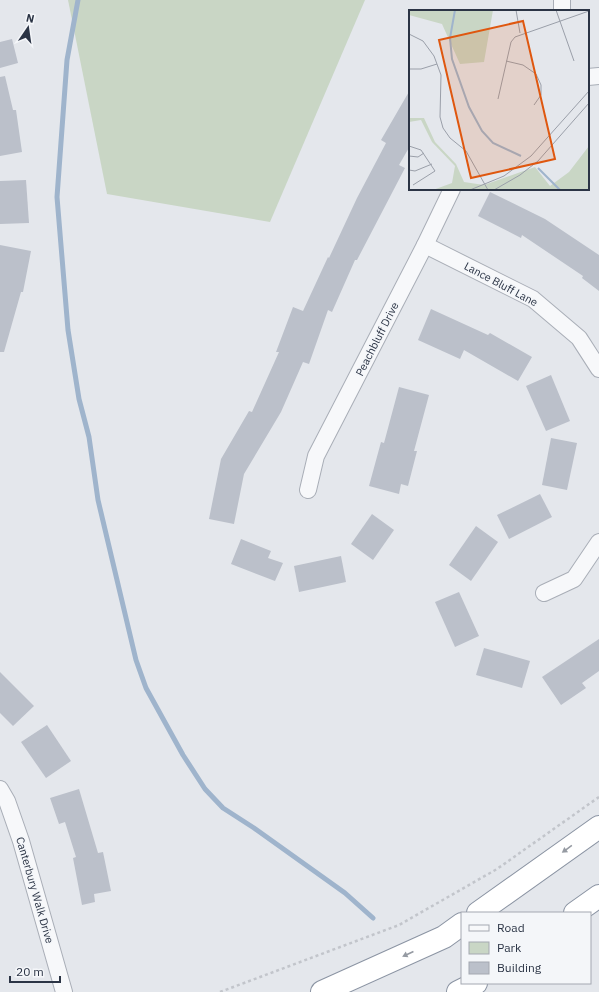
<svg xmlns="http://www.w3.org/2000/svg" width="599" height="992" font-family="'IBM Plex Sans',sans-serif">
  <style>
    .green { fill: #c9d6c5 }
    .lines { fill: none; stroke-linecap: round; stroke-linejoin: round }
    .stream { stroke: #9fb4cc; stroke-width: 5 }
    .building { fill: #bbc0ca }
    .minor-casing { stroke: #a9aeb7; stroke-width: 18 }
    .highway-casing { stroke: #8b94a3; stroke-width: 24 }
    .path { stroke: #c2c5cb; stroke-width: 2.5; stroke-dasharray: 3 3; stroke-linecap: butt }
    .minor { stroke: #f7f8fa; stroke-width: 16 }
    .highway { stroke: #fff; stroke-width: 22 }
    .oneway { fill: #959aa2 }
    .labels { text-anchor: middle; stroke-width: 3; stroke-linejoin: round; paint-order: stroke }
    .street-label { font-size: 11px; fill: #2b3445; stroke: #f4f6f9 }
    .inset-river { fill: none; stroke: #9fb4cc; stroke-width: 2 }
    .inset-road { fill: none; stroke: #9a9fa9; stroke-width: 1 }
    .view { fill: #df570f; fill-opacity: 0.15; stroke: #df570f; stroke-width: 2 }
    .inset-edge { fill: none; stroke: #2b3445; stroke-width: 2 }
  </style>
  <rect width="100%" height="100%" fill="#e4e7ec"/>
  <polygon class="green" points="68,0 365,0 270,222 107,194"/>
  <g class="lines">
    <polyline class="stream" points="78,0 67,60 57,197 68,330 79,399 89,437 98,500 136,660 146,688 183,755 205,789 223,808 254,828 345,893 373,918"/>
  </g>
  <g class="building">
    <polygon points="12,39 18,63 0,68 0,42"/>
    <polygon points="5,76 13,110 16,110 22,152 0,156 0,77"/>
    <polygon points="410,90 410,146 399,165 405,168 357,260 355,260 332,312 328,310 309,364 303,362 281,412 244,474 234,524 209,519 221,459 249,411 252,412 279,352 276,352 293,307 303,311 328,257 329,258 357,198 386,143 381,140"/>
    <polygon points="26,180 29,223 0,224 0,181"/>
    <polygon points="490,192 545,219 599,255 599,291 582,278 583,276 522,235 521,238 478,216"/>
    <polygon points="0,245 31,251 23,292 21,292 4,352 0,352"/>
    <polygon points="431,309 488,335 490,333 532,357 518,381 464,350 460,359 418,340"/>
    <polygon points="551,375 570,421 546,431 526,386"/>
    <polygon points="399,387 429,395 414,451 417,451 408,486 401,484 399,494 369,486 381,442 384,443"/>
    <polygon points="551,438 577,443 567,490 542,485"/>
    <polygon points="540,494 552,517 509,539 497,515"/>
    <polygon points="372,514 394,530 373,560 351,544"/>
    <polygon points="476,526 498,542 471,581 449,565"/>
    <polygon points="241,539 271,551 268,558 283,563 275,581 231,564"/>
    <polygon points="341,556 346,582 299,592 294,566"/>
    <polygon points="459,592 479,636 455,647 435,602"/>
    <polygon points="599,639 599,671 582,683 586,688 561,705 542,677"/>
    <polygon points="484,648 530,661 522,688 476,675"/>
    <polygon points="0,672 34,706 13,726 0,713"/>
    <polygon points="47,725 71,761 46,778 21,742"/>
    <polygon points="79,789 98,853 103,852 111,891 94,894 95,902 82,905 73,858 76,857 65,822 59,824 50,798"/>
  </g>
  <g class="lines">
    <defs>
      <g id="minor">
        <polyline points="562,0 562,11"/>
        <polyline points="588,77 599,76"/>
        <polyline points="425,245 533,299 579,338 599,369"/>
        <polyline points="308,490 316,456 425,245 452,189"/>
        <polyline points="544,593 574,579 599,542"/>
        <polyline points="0,789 7,801 21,841 64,992"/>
      </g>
      <g id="highway">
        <polyline points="478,913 599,827"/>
        <polyline points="575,913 599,896"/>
        <polyline points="322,992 444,937 462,924"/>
        <polyline points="458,992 476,983"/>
      </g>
    </defs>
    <use href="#minor" class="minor-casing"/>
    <use href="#highway" class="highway-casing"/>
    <polyline class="path" points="220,992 399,925 497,869 599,797"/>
    <use href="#minor" class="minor"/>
    <use href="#highway" class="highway"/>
  </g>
  <defs><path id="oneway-solid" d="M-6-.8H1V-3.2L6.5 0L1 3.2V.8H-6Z"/></defs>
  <g class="oneway">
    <use href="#oneway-solid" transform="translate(567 849) rotate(144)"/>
    <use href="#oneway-solid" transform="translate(408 954) rotate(155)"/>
  </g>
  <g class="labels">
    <g class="street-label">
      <text transform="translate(501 284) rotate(28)" y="4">Lance Bluff Lane</text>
      <text transform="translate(377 339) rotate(-63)" y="4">Peachbluff Drive</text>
      <text transform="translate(35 890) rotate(74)" y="4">Canterbury Walk Drive</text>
    </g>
  </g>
  <g transform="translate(409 10)">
    <rect width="180" height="180" fill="#e4e7ec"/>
    <path d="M0,0H84L75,52L51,54L33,14L0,5ZM0,108H15L26,132L47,154L55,172L75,175L126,157L141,176L160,162L180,136V180H24L43,173L46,156L23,132L12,110L0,112Z" fill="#c9d6c5"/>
    <path class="inset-river" d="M46,0L41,28L43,49L60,97L73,121L84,133L112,146M129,158L151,180"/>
    <path class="inset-road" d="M107,0L111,23M147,0L165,51M0,24L14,31L25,46L32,65L31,107L34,118L41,128L57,141L79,180M97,51L114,55L127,64L132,75V85L125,95M0,59H12L28,54M89,89L102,32L106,27L180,1M0,136L12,140L26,161L4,175M0,146L9,147L15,143M0,160L6,161L23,154M61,180L95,166L122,146L180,81M85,180L111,165L129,151L180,93"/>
    <path class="view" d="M114,11L146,149L62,168L30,30Z"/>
    <rect width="180" height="180" class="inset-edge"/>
  </g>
  <rect x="461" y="912" width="130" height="72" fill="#f4f6f9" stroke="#a4a8b1"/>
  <rect x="469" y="925" width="20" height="6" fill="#f7f8fa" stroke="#a4a8b1"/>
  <text x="497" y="932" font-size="12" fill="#2b3445">Road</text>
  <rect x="469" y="942" width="20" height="12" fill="#c9d6c5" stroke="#a4a8b1"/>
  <text x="497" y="952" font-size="12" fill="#2b3445">Park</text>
  <rect x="469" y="962" width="20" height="12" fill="#bbc0ca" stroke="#a4a8b1"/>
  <text x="497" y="972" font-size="12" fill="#2b3445">Building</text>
  <g transform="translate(28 28) rotate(13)" stroke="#f4f6f9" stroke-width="3" paint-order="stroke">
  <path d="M0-3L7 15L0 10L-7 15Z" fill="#2b3445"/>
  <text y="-6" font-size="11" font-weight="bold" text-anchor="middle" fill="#2b3445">N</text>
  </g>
  <path d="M10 976v6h50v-6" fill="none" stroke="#2b3445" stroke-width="2"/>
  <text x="16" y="976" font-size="12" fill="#2b3445" stroke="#f4f6f9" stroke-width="3" paint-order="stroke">20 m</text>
</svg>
